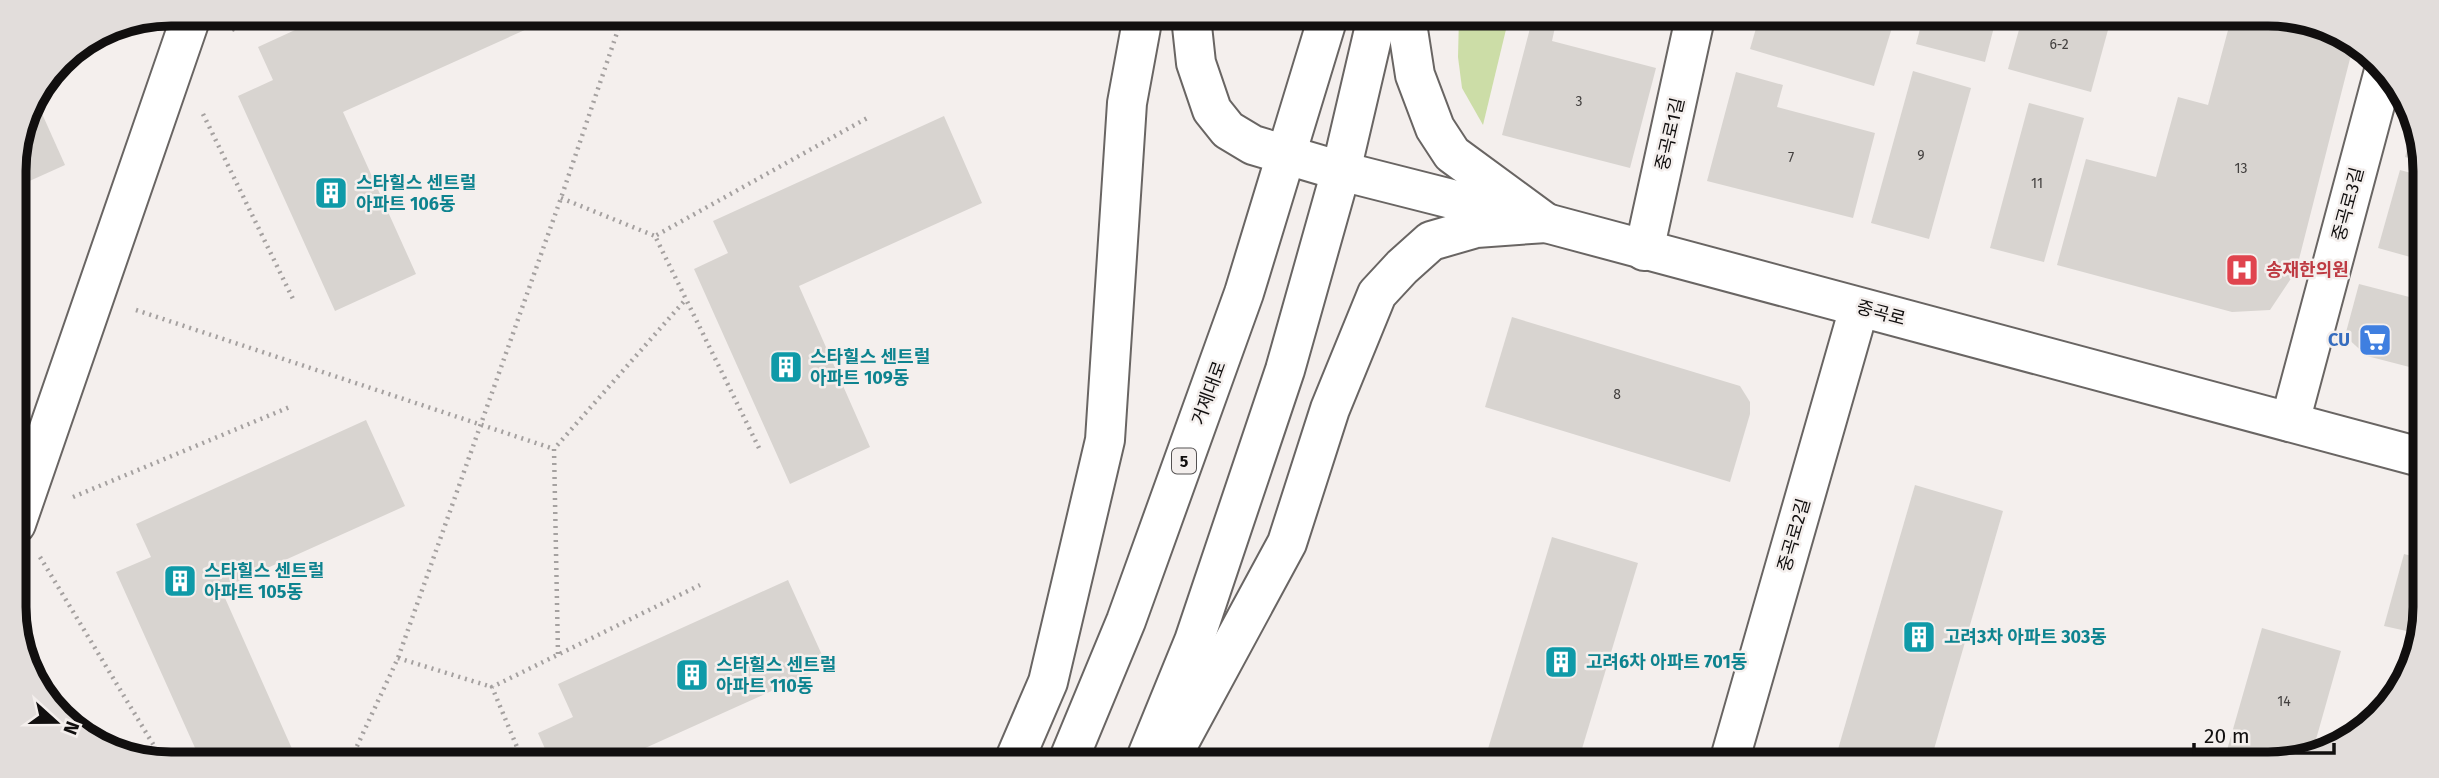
<svg xmlns="http://www.w3.org/2000/svg" width="2439" height="778" font-family="'Fira Sans','Noto Sans KR',sans-serif">
  <style>
    .green { fill: #ccdda7 }
    .building { fill: #d8d4d0 }
    .lines { fill: none; stroke-linecap: round; stroke-linejoin: round }
    .minor-casing { stroke: #696563; stroke-width: 42 }
    .major-casing { stroke: #696563; stroke-width: 42 }
    .path { stroke: #a5a1a0; stroke-width: 4.5; stroke-dasharray: 2 5; stroke-linecap: butt }
    .minor { stroke: #fff; stroke-width: 38 }
    .major { stroke: #fff; stroke-width: 38 }
    .labels { text-anchor: middle; stroke-width: 5; stroke-linejoin: round; paint-order: stroke }
    .number-label { font-size: 14px; fill: #43403f }
    .shield { fill: #f4efed; stroke: #555252; stroke-width: 2 }
    .shield-label { font-size: 16px; font-weight: bold; fill: #110f0f }
    .street-label { font-size: 18px; fill: #110f0f; stroke: #f4efed }
    .culture-label { font-size: 18px; font-weight: bold; fill: #0d838f; stroke: #f4efed; text-anchor: start }
    .health-label { font-size: 18px; font-weight: bold; fill: #be3a42; stroke: #f4efed; text-anchor: start }
    .shop-label { font-size: 18px; font-weight: bold; fill: #366cbe; stroke: #f4efed; text-anchor: end }
    .rim { fill: none; stroke: #110f0f; stroke-width: 9 }
  </style>
  <rect width="100%" height="100%" fill="#f4efed"/>
  <polygon class="green" points="1459,17 1509,17 1483,125 1462,88 1458,57"/>
  <g class="building">
    <polygon points="330,14 521,15 527,29 343,112 416,274 335,311 238,96 273,80 258,47"/>
    <polygon points="1533,17 1557,18 1552,41 1656,68 1630,168 1502,135"/>
    <polygon points="1652,18 1678,18 1676,24"/>
    <polygon points="1759,18 1895,18 1874,86 1750,49"/>
    <polygon points="1923,18 1996,19 1985,62 1916,44"/>
    <polygon points="2022,19 2111,19 2091,92 2008,69"/>
    <polygon points="2231,19 2309,19 2353,47 2296,271 2270,310 2232,312 2057,265 2086,159 2156,177 2178,97 2208,105"/>
    <polygon points="1913,71 1971,88 1929,239 1871,223"/>
    <polygon points="1736,72 1783,85 1777,107 1875,133 1853,218 1707,181"/>
    <polygon points="35,98 65,165 14,188 14,161 26,111"/>
    <polygon points="2029,103 2084,118 2044,262 1990,248"/>
    <polygon points="944,116 982,203 799,286 870,447 790,484 694,269 728,253 713,221"/>
    <polygon points="2414,125 2422,141 2422,162 2405,157"/>
    <polygon points="2400,170 2422,176 2421,260 2378,248"/>
    <polygon points="2359,284 2421,300 2421,370 2367,356 2345,336"/>
    <polygon points="1512,317 1740,386 1750,402 1750,414 1730,482 1485,407"/>
    <polygon points="366,420 405,506 221,589 293,751 275,759 200,759 116,572 151,557 136,524"/>
    <polygon points="1915,485 2003,511 1930,763 1834,763"/>
    <polygon points="1552,537 1638,563 1578,762 1484,762"/>
    <polygon points="2404,554 2420,558 2420,634 2384,626"/>
    <polygon points="788,580 827,666 643,749 648,760 550,760 538,733 573,717 558,684"/>
    <polygon points="2262,628 2341,651 2313,750 2278,764 2223,764"/>
  </g>
  <g class="lines">
    <defs>
      <g id="minor">
        <polyline points="1191,17 1196,63 1212,110 1228,130 1253,145 1341,171 1546,223 2420,457"/>
        <polyline points="1644,251 1695,18"/>
        <polyline points="2290,422 2385,67"/>
        <polyline points="16,524 192,14"/>
        <polyline points="1014,761 1048,682 1105,440 1127,103 1143,16"/>
        <polyline points="1729,762 1859,308"/>
      </g>
      <g id="major">
        <polyline points="1406,17 1415,75 1435,128 1452,154 1546,223"/>
        <polyline points="1068,761 1126,621 1244,293 1328,17"/>
        <polyline points="1145,761 1194,641 1285,370 1341,171 1377,17"/>
        <polyline points="1167,761 1175,750 1287,543 1330,409 1377,294 1402,267 1431,241 1476,228 1546,223"/>
      </g>
    </defs>
    <use href="#minor" class="minor-casing"/>
    <use href="#major" class="major-casing"/>
    <g class="path">
      <polyline points="232,30 264,14"/>
      <polyline points="203,114 293,299"/>
      <polyline points="561,198 655,236"/>
      <polyline points="136,310 554,449"/>
      <polyline points="759,448 655,236 869,117"/>
      <polyline points="73,497 292,406"/>
      <polyline points="40,557 159,754"/>
      <polyline points="558,654 554,449 686,299"/>
      <polyline points="398,658 492,687"/>
      <polyline points="351,759 398,658 561,198 623,15"/>
      <polyline points="522,759 492,687 700,585"/>
    </g>
    <use href="#minor" class="minor"/>
    <use href="#major" class="major"/>
  </g>
  <defs>
    <symbol id="building-square" viewBox="-11 -11 22 22"><rect x="-9" y="-9" width="18" height="18" rx="4" fill="#0f9aa8" stroke="#f4efed"/><path d="M-4-6H4V6H1V3H-1V6H-4ZM-2.5-4.3h1.7v1.8h-1.7ZM.8-4.3h1.7v1.8H.8ZM-2.5-1h1.7V.8h-1.7ZM.8-1h1.7V.8H.8Z" fill="#fff"/></symbol>
    <symbol id="hospital-square" viewBox="-11 -11 22 22"><rect x="-9" y="-9" width="18" height="18" rx="4" fill="#e0444e" stroke="#f4efed"/><path d="M-5-5h3v3.5h4V-5h3V5h-3V1.5h-4V5h-3Z" fill="#fff"/></symbol>
    <symbol id="supermarket-square" viewBox="-11 -11 22 22"><rect x="-9" y="-9" width="18" height="18" rx="4" fill="#3f7fe0" stroke="#f4efed"/><path d="M-6-5.5h2.5l.6 2H6L4.5 2H-2.5L-4.4-4H-6ZM-1.5 3.2a1.3 1.3 0 1 0 .1 0ZM3 3.2a1.3 1.3 0 1 0 .1 0Z" fill="#fff"/></symbol>
  </defs>
  <g fill-rule="evenodd">
    <use href="#building-square" x="312" y="174" width="38" height="38"/>
    <use href="#hospital-square" x="2223" y="251" width="38" height="38"/>
    <use href="#supermarket-square" x="2356" y="321" width="38" height="38"/>
    <use href="#building-square" x="767" y="348" width="38" height="38"/>
    <use href="#building-square" x="161" y="562" width="38" height="38"/>
    <use href="#building-square" x="1900" y="618" width="38" height="38"/>
    <use href="#building-square" x="1542" y="643" width="38" height="38"/>
    <use href="#building-square" x="673" y="656" width="38" height="38"/>
  </g>
  <g class="labels">
    <g class="number-label">
      <text x="2059" y="49">6-2</text>
      <text x="1579" y="106">3</text>
      <text x="1921" y="160">9</text>
      <text x="1791" y="162">7</text>
      <text x="2241" y="173">13</text>
      <text x="2037" y="188">11</text>
      <text x="1617" y="399">8</text>
      <text x="2284" y="706">14</text>
    </g>
    <rect class="shield" x="1172" y="448.5" width="24" height="25" rx="5"/>
    <g class="shield-label">
      <text x="1184" y="467">5</text>
    </g>
    <g class="street-label">
      <text transform="translate(1670 134) rotate(-77)" y="6">중곡로1길</text>
      <text transform="translate(2348 204) rotate(-75)" y="6">중곡로3길</text>
      <text transform="translate(1881 313) rotate(15)" y="6">중곡로</text>
      <text transform="translate(1209 393) rotate(-70)" y="6">거제대로</text>
      <text transform="translate(1794 535) rotate(-74)" y="6">중곡로2길</text>
    </g>
    <g class="culture-label">
      <text x="356" y="189">스타힐스 센트럴<tspan x="356" dy="21">아파트 106동</tspan></text>
      <text x="810" y="363">스타힐스 센트럴<tspan x="810" dy="21">아파트 109동</tspan></text>
      <text x="204" y="577">스타힐스 센트럴<tspan x="204" dy="21">아파트 105동</tspan></text>
      <text x="1944" y="643">고려3차 아파트 303동</text>
      <text x="1586" y="668">고려6차 아파트 701동</text>
      <text x="716" y="671">스타힐스 센트럴<tspan x="716" dy="21">아파트 110동</tspan></text>
    </g>
    <g class="health-label">
      <text x="2266" y="276">송재한의원</text>
    </g>
    <g class="shop-label">
      <text x="2350" y="346">CU</text>
    </g>
  </g>
  <path d="M0 0H2439V778H0ZM171 26H2268A145 145 0 0 1 2413 171V607A145 145 0 0 1 2268 752H171A145 145 0 0 1 26 607V171A145 145 0 0 1 171 26Z" fill="#e2dddb" fill-rule="evenodd"/>
  <path class="rim" d="M171 26H2268A145 145 0 0 1 2413 171V607A145 145 0 0 1 2268 752H171A145 145 0 0 1 26 607V171A145 145 0 0 1 171 26Z"/>
  <g transform="translate(56 722) rotate(111)" stroke="#f4efed" stroke-width="5" paint-order="stroke">
  <path d="M0-5L12 26L0 18L-12 26Z" fill="#110f0f"/>
  <text y="-10" font-size="19" font-weight="bold" text-anchor="middle" fill="#110f0f">N</text>
  </g>
  <path d="M2194 743v10h140v-10" fill="none" stroke="#110f0f" stroke-width="3.5"/>
  <text x="2204" y="743" font-size="21" fill="#110f0f" stroke="#f4efed" stroke-width="5" paint-order="stroke">20 m</text>
</svg>
